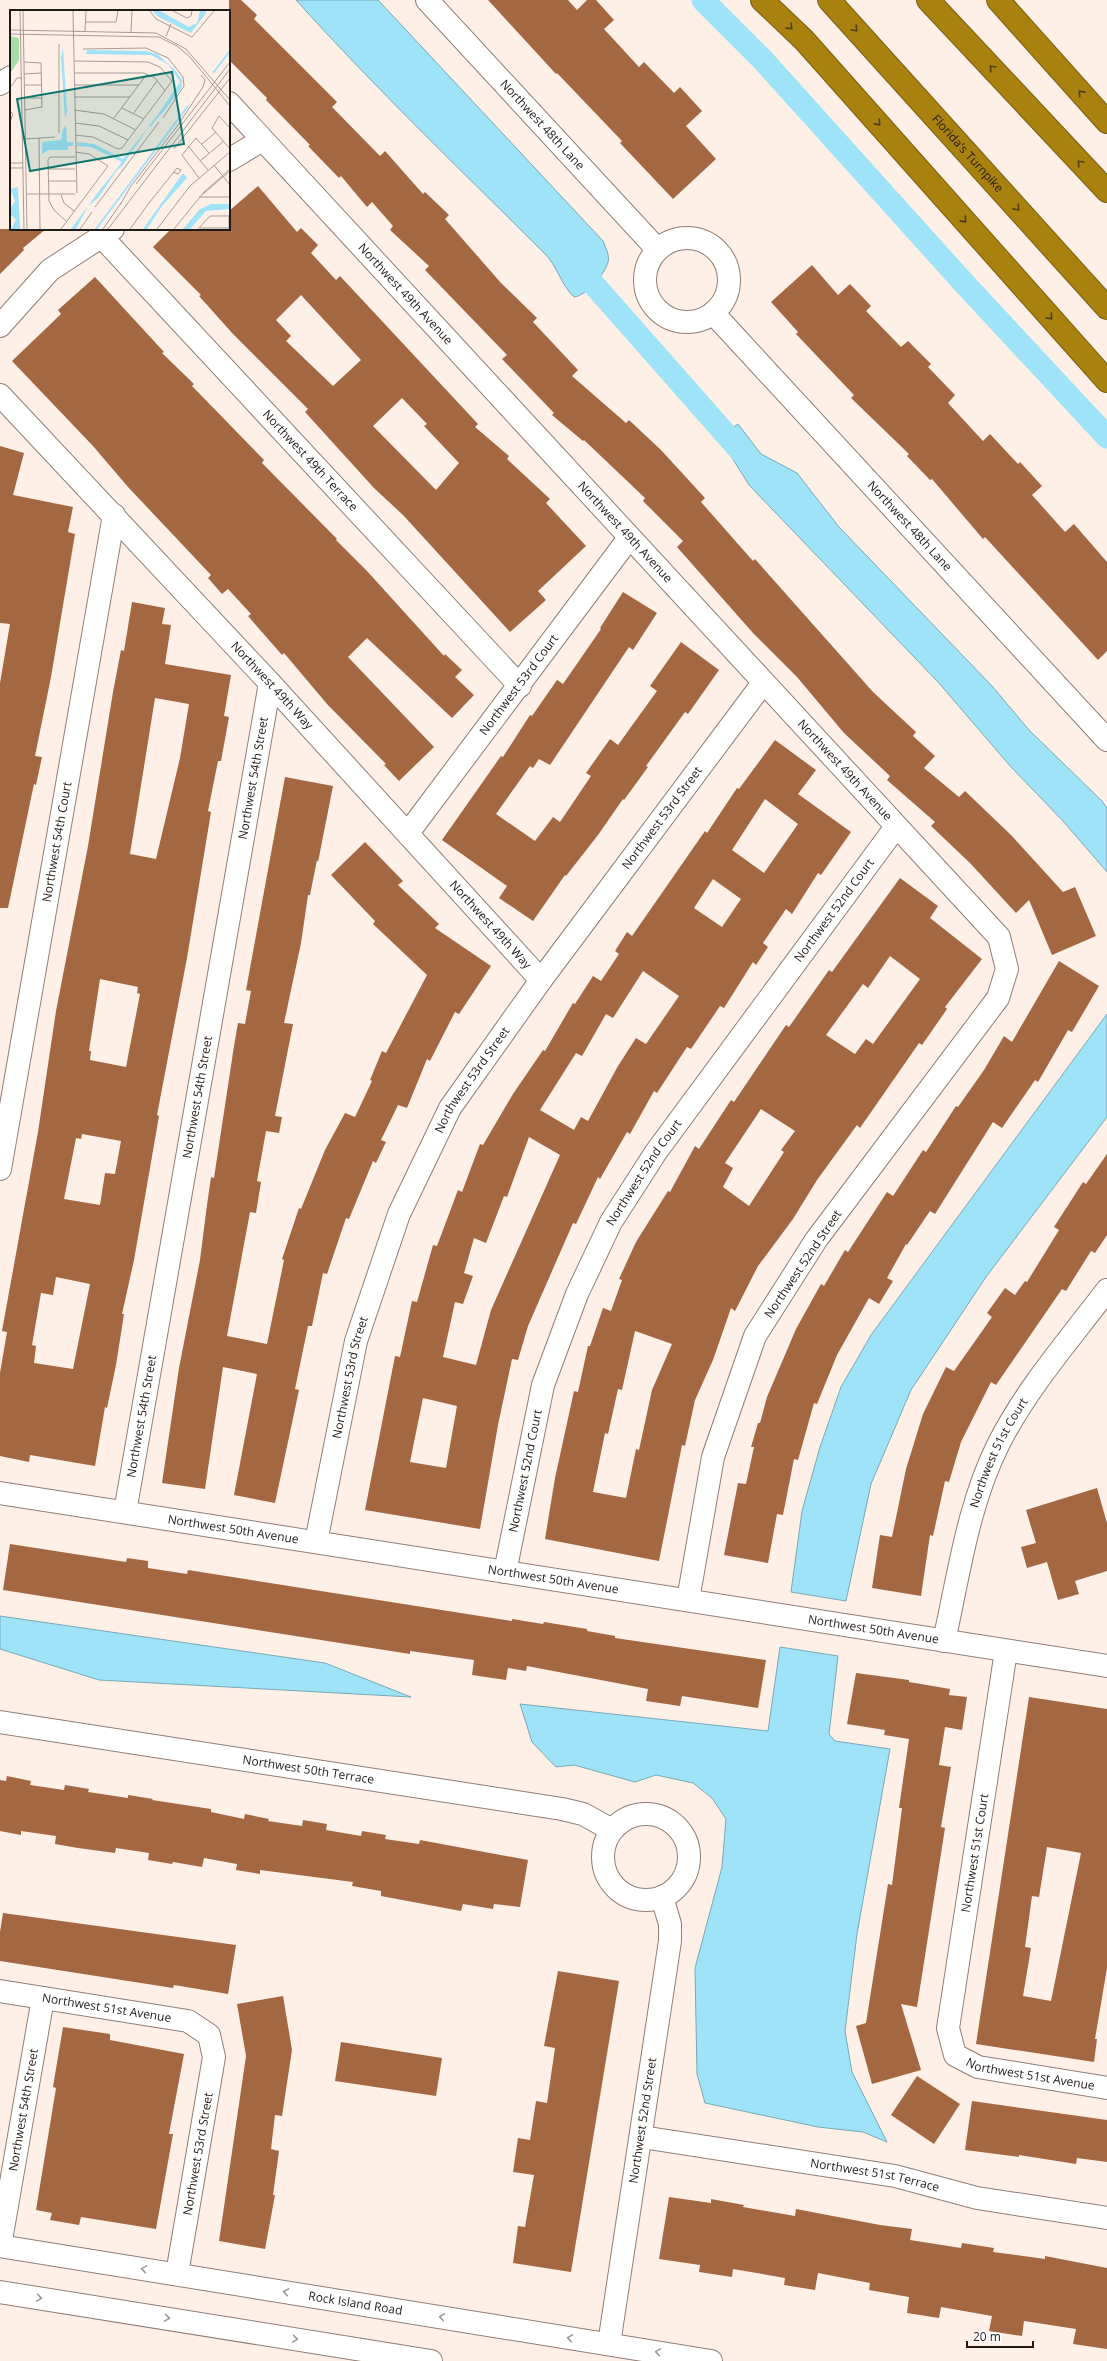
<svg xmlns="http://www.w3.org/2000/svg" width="1107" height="2361" font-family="'Open Sans',sans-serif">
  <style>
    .water { fill: #9fe3f9; stroke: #79a7b5 }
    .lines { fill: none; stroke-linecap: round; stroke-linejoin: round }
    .canal { stroke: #9fe3f9; stroke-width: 23 }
    .building { fill: #a36742; fill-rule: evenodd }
    .minor-casing { stroke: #8e7e75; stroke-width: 24 }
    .secondary-casing { stroke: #8e7e75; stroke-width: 24 }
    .motorway-casing { stroke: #795d12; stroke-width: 24 }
    .minor { stroke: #fff; stroke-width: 22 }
    .secondary { stroke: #fff; stroke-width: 22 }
    .motorway { stroke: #a8810f; stroke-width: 22 }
    .oneway { stroke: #503f14 }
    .oneway2 { stroke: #9b9897 }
    .labels { text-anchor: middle; stroke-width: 4; stroke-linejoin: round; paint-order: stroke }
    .street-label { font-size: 12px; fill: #211b17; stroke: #fff }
    .inset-river { fill: none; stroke: #9fe3f9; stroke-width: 2 }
    .inset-road { fill: none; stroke: #a69b94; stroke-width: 1 }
    .view { fill: #0f766e; fill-opacity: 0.15; stroke: #0f766e; stroke-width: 2 }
    .inset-edge { fill: none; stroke: #211b17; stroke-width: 2 }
  </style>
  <rect width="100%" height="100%" fill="#fef0e7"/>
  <g class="water">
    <path d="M296,0H378L603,241C606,249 611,257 607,265C603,276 585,296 574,297C561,285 557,265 544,253C461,170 375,88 296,0Z"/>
    <polygon points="738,424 761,454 797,473 839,527 992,686 1029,730 1102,801 1107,808 1107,872 1063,821 1011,767 938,682 749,485 719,437"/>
    <polygon points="1107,1014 1107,1117 986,1277 911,1390 871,1484 846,1601 791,1592 802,1511 820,1447 841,1387 871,1335"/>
    <polygon points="0,1616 325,1663 411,1697 99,1680 0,1649"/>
    <polygon points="780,1647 838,1656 829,1734 835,1741 890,1749 857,1934 845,2031 852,2072 887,2142 863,2132 818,2127 705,2103 697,2074 695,1968 722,1867 726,1819 712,1798 693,1783 656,1775 635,1782 574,1765 556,1767 532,1742 520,1704 768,1731"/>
  </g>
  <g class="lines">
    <g class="canal">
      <polyline points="703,0 762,59 962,281 1107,437"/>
      <polyline points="573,261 745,456"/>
    </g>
  </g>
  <g class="building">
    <polygon points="229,0 241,0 257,15 254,19 337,102 332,107 380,156 385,151 423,194 425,192 449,215 445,219 501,283 537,318 533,322 578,370 572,376 626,423 629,420 661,450 705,498 701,502 753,561 755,559 873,692 916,732 913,736 935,756 924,768 959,797 965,791 1011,835 1063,892 1075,887 1096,936 1052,955 1029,900 1016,913 970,863 931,826 935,822 887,780 890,776 844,733 797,677 753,633 677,547 683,541 643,501 645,498 584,440 583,441 552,415 554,413 502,359 507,355 425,270 429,266 390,230 393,226 372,202 367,207 341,176 339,178 308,146 310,145 266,100 267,98 229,60"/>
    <polygon points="488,0 568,0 577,10 587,0 596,0 614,20 604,29 639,67 644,62 674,93 680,87 702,111 686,126 716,159 673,199 620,143 622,141 557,73 556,74"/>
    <path d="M258,186L297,232L301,228L318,245L311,253L336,280L340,276L478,424L475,427L509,456L507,459L550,499L546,503L586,546L538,591L546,600L510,632L403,515L374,488L305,412L308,409L233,334L199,296L201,295L153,247L171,229H229V211ZM301,295L361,360L333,386L286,341L291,336L276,320ZM402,398L427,424L424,426L459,463L436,490L373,426Z"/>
    <polygon points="0,229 46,229 23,248 24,250 0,274"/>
    <polygon points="812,265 838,295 850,284 871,306 866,311 901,347 908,341 931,364 928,367 955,395 948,403 983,441 990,434 1018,464 1020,462 1042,486 1032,495 1065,532 1074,524 1107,562 1107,651 1098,660 985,537 983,539 932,479 930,480 907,456 909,454 851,398 854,395 796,334 798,332 771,302"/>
    <polygon points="95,277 164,352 162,353 194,384 192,386 264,460 262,463 337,539 336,540 367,571 444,656 445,654 462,670 455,677 474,695 452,718 367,638 348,657 434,747 399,781 384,765 386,764 327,704 284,653 282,655 248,616 251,614 228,589 222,594 208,578 211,575 128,487 93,446 12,361 61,314 58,310"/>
    <polygon points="0,446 24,453 13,495 73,507 68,532 75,534 51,677 35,756 42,757 36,785 34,784 8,908 0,908 0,683 10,624 0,623"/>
    <polygon points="623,592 657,613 633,650 629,647 550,765 539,759 533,768 530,766 496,814 535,841 553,817 560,822 591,776 586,773 610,739 618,745 657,691 650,686 681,642 719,670 688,714 685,712 646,766 648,767 624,800 623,799 598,835 566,876 565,875 533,921 499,898 507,886 442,840 501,756 503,757 530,715 532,716 557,680 563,684 601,629 600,628"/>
    <path d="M132,602L165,608L162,624L171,625L165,664L231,675L224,716L229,717L221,761H218L208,811L211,812L187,958L157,1115L159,1116L134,1260L122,1314H124L116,1365L107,1408L105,1407L95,1466L30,1455L29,1462L0,1456V1373L7,1332L2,1331L38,1132L56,1011L88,846L113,692L121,650L124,651ZM155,698L189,704L180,758L156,859L130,854ZM100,979L138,987L137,993L140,994L126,1067L90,1060L91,1051H89ZM82,1134L121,1141L115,1174L105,1173L100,1205L64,1199L76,1138L81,1139ZM56,1277L90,1284L73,1369L34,1363L36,1346L32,1345L41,1293L53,1295Z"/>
    <path d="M775,740L816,770L798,794L851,832L821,875L818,873L792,914L786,909L763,943L768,947L756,965L753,962L724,1008L720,1006L691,1049L687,1047L657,1093L654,1091L630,1134L627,1132L600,1179L598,1177L576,1224L573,1223L528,1326L518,1360L512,1359L498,1425L480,1529L365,1510L395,1356L400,1357L412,1301L417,1302L433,1245L437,1246L458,1190L462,1192L480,1144L483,1145L513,1094L543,1050L545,1051L573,1003L575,1004L593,976L601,981L619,954L615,951L627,932L632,936L705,831L707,833L737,788L739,789ZM765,799L798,824L764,873L732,850ZM713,879L741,899L722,927L694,908ZM643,971L679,996L646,1044L636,1038L618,1066L588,1121L581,1117L574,1130L540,1110L576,1053L582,1056L606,1014L613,1018ZM529,1137L560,1155L491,1310L476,1365L443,1357L455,1302L463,1304L473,1276L464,1273L474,1238L486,1243L504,1196L507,1197ZM423,1398L457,1406L446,1468L410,1462Z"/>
    <polygon points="285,777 333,786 318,862 317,860 310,895 308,895 301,943 284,1023 293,1024 275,1116 282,1117 279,1133 266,1131 257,1181 261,1182 256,1213 250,1212 227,1336 267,1344 284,1260 282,1259 299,1208 301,1209 325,1150 345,1113 355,1117 372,1081 370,1080 382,1051 386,1053 427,975 373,924 375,921 331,875 365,842 403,881 398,885 439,924 435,928 491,966 459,1014 455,1012 430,1061 427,1059 407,1108 398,1105 381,1140 386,1142 376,1163 373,1161 349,1219 346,1218 327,1274 323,1273 312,1326 308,1326 295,1389 299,1390 275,1503 234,1495 257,1374 223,1367 205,1489 162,1483 179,1368 200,1260 207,1205 211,1177 214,1178 234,1046 238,1023 245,1024 251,991 246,990"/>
    <path d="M900,878L938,906L930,918L982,959L945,1007L947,1009L922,1045L919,1043L860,1128L857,1125L817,1180L793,1219L758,1266L735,1311L731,1308L713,1360L695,1400L685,1446L682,1445L659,1561L545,1539L555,1478L574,1391L578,1392L588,1346H590L603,1308L611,1311L622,1280L619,1279L636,1242L668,1191L670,1192L695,1146L699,1149L731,1100L734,1102L786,1025L789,1027L829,970L832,972ZM890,956L920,979L873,1044L866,1039L855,1054L826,1035L863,984L868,988ZM761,1109L795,1131L781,1150L784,1152L749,1206L723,1187L733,1168L725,1163ZM635,1331L672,1344L652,1390L639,1450L636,1449L626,1498L593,1492L605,1433L608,1434L618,1389L622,1390Z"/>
    <polygon points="1059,961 1099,986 1072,1032 1068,1030 1038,1082 1035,1080 1002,1128 993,1122 935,1214 930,1211 907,1245 906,1244 887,1278 893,1281 879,1304 869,1298 837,1355 817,1404 814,1403 798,1460 794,1459 783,1515 777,1514 768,1563 724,1555 738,1483 746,1484 754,1447 751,1447 758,1423 760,1423 767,1397 796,1329 821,1284 824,1286 845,1250 848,1252 887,1192 893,1196 923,1150 926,1152 956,1106 958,1107 984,1070 1004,1036 1012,1042"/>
    <polygon points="1107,1154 1107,1235 1095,1253 1091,1251 1066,1291 1062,1289 996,1385 991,1382 961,1442 949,1482 945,1481 933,1536 930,1535 921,1596 872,1588 880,1535 892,1537 906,1469 923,1414 946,1367 954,1371 992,1317 987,1313 1005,1288 1015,1295 1025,1281 1027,1282 1059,1230 1054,1227 1083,1182 1086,1184"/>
    <polygon points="1097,1488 1107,1523 1107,1571 1075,1581 1079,1594 1058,1600 1047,1562 1027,1568 1021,1547 1036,1543 1026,1510"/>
    <polygon points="10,1544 126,1562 127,1558 148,1561 148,1568 187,1574 188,1570 512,1621 512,1619 543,1624 544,1622 587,1629 587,1631 615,1636 615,1638 766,1660 758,1708 682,1696 680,1706 646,1701 648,1689 527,1666 526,1671 508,1668 506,1680 472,1675 474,1660 410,1651 410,1654 3,1590"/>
    <polygon points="856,1673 909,1680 909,1682 950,1689 949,1695 967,1697 962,1730 945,1727 939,1765 951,1767 941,1827 945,1828 917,2007 901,2004 921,2070 872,2084 856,2026 866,2023 888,1884 892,1885 902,1808 899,1808 909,1739 884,1735 885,1730 847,1724"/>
    <path d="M1029,1697L1107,1709V1968L1095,2039H1097L1094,2062L976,2044ZM1047,1847L1081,1853L1051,2001L1023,1996L1031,1948L1025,1947L1032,1896L1039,1897Z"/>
    <polygon points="7,1776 31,1781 30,1785 64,1790 65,1785 89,1789 88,1792 128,1798 128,1795 153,1799 152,1800 211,1809 211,1812 244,1819 245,1814 269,1819 268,1821 302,1826 303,1820 327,1824 326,1830 361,1836 362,1831 386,1835 385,1839 419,1844 420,1840 528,1860 520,1907 494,1904 493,1909 463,1904 461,1911 381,1896 381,1891 352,1886 353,1882 260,1870 260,1874 236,1870 237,1864 204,1858 202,1867 173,1862 172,1864 148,1860 149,1853 116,1848 115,1853 78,1848 55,1844 56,1836 21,1831 21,1835 0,1831 0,1780 6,1781"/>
    <polygon points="3,1913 236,1945 228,1994 174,1985 173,1988 0,1961 0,1932"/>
    <polygon points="558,1971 619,1981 571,2272 513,2263 518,2226 525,2227 534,2175 513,2172 518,2138 530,2140 536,2101 547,2103 555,2048 544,2046"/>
    <polygon points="283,1996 292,2050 282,2116 275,2115 271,2149 279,2151 273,2195 275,2195 265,2249 219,2241 246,2056 237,2004"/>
    <polygon points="63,2027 110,2034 110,2040 184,2054 169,2134 173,2134 156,2229 81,2217 79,2225 50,2220 52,2213 36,2210 56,2088 53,2087"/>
    <polygon points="341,2042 442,2058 436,2096 335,2081"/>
    <polygon points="917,2076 960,2104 934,2144 891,2115"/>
    <polygon points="972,2101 1107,2120 1107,2162 1077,2158 1076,2164 1019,2155 1019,2157 965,2150"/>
    <polygon points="669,2197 711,2203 711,2199 744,2205 743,2207 795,2216 796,2209 880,2225 912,2229 910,2240 961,2248 962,2243 994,2248 993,2252 1045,2259 1045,2256 1107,2268 1107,2349 1073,2344 1076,2329 1024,2321 1022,2336 989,2331 992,2316 941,2307 939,2318 907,2313 909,2297 869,2290 870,2283 818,2273 815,2290 784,2285 785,2278 733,2269 732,2277 699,2272 700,2265 659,2259"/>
  </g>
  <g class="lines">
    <defs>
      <g id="minor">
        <path id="s1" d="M427,0L657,249"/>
        <polyline points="0,84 11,77"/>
        <path id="s2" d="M229,103L999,937L1007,969L998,998L816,1240L755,1336L713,1457L688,1600"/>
        <polyline points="229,160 262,140"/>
        <path id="s3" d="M101,236L520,686"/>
        <circle cx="687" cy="280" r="42"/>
        <path id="s4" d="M713,313L1107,740"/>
        <polyline points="0,326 50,270 113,229"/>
        <path id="s5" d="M0,395L270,683L541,980"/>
        <path id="s6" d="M408,833L629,538"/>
        <path id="s7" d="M0,1169L114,515"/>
        <path id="s8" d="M0,1493L1107,1666"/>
        <path id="s9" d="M125,1512L270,683"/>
        <path id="s10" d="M316,1542L356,1341L399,1214L450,1108L541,980L763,683"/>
        <path id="s11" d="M505,1572L543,1385L577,1294L611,1222L656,1152L895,828"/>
        <path id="s12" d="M944,1641C959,1574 968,1504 999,1443C1027,1388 1070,1339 1107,1290"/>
        <path id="s13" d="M1006,1651L948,2028L955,2055L978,2067L1107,2088"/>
        <path id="s14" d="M0,1722L562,1809L583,1814L612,1830"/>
        <circle cx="646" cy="1857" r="43"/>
        <path id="s15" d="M0,1991L188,2021L209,2035L214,2057L177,2274"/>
        <path id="s16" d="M642,2137L895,2176L977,2198L1107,2218"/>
        <path id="s17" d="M0,2246L43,1998"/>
        <path id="s18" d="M609,2344L670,1941V1924L662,1897"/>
      </g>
      <g id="secondary">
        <path id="s19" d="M0,2246L711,2361"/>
        <polyline points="0,2292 431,2361"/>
      </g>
      <g id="motorway">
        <polyline points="762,0 804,40 1107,381"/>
        <path id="s20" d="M829,0L1107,308"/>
        <polyline points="928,0 1107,191"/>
        <polyline points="998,0 1107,122"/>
      </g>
    </defs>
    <use href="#minor" class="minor-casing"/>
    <use href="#secondary" class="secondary-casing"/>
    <use href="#motorway" class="motorway-casing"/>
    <use href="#minor" class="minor"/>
    <use href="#secondary" class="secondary"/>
    <use href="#motorway" class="motorway"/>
  </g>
  <defs><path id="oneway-chevron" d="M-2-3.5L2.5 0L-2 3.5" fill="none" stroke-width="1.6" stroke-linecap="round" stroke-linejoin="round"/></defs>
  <g class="oneway">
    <use href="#oneway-chevron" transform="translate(790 27) rotate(44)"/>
    <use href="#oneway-chevron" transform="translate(855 29) rotate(47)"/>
    <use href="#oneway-chevron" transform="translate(992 68) rotate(-133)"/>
    <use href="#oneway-chevron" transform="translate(1081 93) rotate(-132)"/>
    <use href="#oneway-chevron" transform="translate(878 123) rotate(48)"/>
    <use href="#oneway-chevron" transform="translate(1080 163) rotate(-133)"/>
    <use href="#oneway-chevron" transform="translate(1017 208) rotate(48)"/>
    <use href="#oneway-chevron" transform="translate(964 220) rotate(48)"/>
    <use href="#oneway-chevron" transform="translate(1050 317) rotate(48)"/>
  </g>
  <g class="oneway2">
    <use href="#oneway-chevron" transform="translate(144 2269) rotate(-171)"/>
    <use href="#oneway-chevron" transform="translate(286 2292) rotate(-171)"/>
    <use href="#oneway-chevron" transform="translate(39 2298) rotate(9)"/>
    <use href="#oneway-chevron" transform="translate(442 2317) rotate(-171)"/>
    <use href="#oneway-chevron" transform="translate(167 2318) rotate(9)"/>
    <use href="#oneway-chevron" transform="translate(570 2338) rotate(-171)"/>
    <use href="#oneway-chevron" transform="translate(295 2339) rotate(9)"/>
    <use href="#oneway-chevron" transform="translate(658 2352) rotate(-171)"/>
  </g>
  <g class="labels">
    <g class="street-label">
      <text dy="4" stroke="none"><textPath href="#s1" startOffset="170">Northwest 48th Lane</textPath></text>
      <text dy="4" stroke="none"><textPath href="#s20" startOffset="207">Florida's Turnpike</textPath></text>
      <text dy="4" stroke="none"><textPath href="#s2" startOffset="260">Northwest 49th Avenue</textPath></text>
      <text dy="4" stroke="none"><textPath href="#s3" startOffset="307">Northwest 49th Terrace</textPath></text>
      <text dy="4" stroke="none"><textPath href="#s4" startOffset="290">Northwest 48th Lane</textPath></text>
      <text dy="4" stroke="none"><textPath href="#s2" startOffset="584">Northwest 49th Avenue</textPath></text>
      <text dy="4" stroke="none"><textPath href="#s5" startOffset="398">Northwest 49th Way</textPath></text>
      <text dy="4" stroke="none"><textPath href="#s6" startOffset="185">Northwest 53rd Court</textPath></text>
      <text dy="4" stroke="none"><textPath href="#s2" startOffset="908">Northwest 49th Avenue</textPath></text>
      <text dy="4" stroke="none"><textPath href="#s9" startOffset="745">Northwest 54th Street</textPath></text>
      <text dy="4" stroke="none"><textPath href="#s10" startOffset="816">Northwest 53rd Street</textPath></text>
      <text dy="4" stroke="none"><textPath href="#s7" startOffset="332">Northwest 54th Court</textPath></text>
      <text dy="4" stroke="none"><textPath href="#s11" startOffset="751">Northwest 52nd Court</textPath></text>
      <text dy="4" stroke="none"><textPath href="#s5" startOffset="722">Northwest 49th Way</textPath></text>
      <text dy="4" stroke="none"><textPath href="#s10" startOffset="492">Northwest 53rd Street</textPath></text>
      <text dy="4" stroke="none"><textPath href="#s9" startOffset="421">Northwest 54th Street</textPath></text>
      <text dy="4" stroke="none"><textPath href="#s11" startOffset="427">Northwest 52nd Court</textPath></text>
      <text transform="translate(803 1264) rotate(-56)" y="4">Northwest 52nd Street</text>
      <text dy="4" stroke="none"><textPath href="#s10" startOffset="168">Northwest 53rd Street</textPath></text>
      <text dy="4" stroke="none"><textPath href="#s9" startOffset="97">Northwest 54th Street</textPath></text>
      <text dy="4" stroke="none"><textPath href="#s12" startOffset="197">Northwest 51st Court</textPath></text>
      <text dy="4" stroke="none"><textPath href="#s11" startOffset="103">Northwest 52nd Court</textPath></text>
      <text dy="4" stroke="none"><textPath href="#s8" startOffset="236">Northwest 50th Avenue</textPath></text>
      <text dy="4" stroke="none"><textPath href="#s8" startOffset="560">Northwest 50th Avenue</textPath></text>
      <text dy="4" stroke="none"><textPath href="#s8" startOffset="884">Northwest 50th Avenue</textPath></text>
      <text dy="4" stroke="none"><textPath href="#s14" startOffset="312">Northwest 50th Terrace</textPath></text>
      <text transform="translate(975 1853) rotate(-81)" y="4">Northwest 51st Court</text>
      <text dy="4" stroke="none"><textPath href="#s15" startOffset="108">Northwest 51st Avenue</textPath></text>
      <text dy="4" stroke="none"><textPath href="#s13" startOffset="488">Northwest 51st Avenue</textPath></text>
      <text dy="4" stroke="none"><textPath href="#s17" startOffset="138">Northwest 54th Street</textPath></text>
      <text dy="4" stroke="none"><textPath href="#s18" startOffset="226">Northwest 52nd Street</textPath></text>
      <text transform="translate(198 2154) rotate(-80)" y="4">Northwest 53rd Street</text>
      <text dy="4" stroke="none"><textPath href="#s16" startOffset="236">Northwest 51st Terrace</textPath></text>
      <text dy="4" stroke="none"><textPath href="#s19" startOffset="360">Rock Island Road</textPath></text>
    </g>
  </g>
  <g transform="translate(10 10)">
    <rect width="220" height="220" fill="#fef0e7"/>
    <path d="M0,26L9,28V50L0,64Z" fill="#a6dda7"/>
    <path d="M143,1H150L179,17L187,13L190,1H196V3L181,23L147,6ZM53,37L57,102L55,108L51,48ZM77,40L136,41L147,44L164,59L172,70L171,79L151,105L149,103L170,72L159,55L141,45L76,44ZM141,114L112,156L107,160L88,188L78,196L66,219H61L86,185L112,152L81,137L67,136V132L84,134L113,149ZM56,115L57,132H63V136H58V140H39L32,144V132L51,130L53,119ZM173,163L177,168L152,196L137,219H133ZM8,177L10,219H1L6,210L0,204V199L5,191L0,179ZM201,194H220V199L196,201L180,219H173L190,199Z" fill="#9fe3f9"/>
    <path class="inset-river" d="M203,63L220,41M140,116L151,102M86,219L178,96"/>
    <path class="inset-road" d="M10,1L14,219M13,1L17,219M63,1L67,183M140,1L146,9L182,27L204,1M163,1L177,8L181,6L182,1M75,12H106L108,1M0,20L146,23L176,39L220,90M75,21L76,1M121,22L122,1M0,24L149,27L167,36L180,47L220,96M156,26L161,14M49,34V123M73,39L136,38L158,48L173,67L174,76L153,108M64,51L138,52L150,57L162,71L112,138L108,139L83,127L65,125M14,52L31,53L32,97L15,100M64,63H134L145,68L155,81M14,64L31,63M15,75H31M64,75H129M0,78L7,68H12M64,87H120M15,88H32M112,98L134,109M64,100L94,104L126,120M0,101L3,104L0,112M123,104L147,71M104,108L137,64M65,113L89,116L118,130M220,118L209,106L202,118L220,139M29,128L30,219M15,129L45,127M192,134L206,122M178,136L198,160M164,139L220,68M190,151L214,131M0,153H13M204,155L220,175M0,158H13M38,159H65M189,168L172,145L186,128L199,143M38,171H66M126,174L220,52M16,184H65M193,184L220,161M51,185L54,193L64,201M189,187H220M110,195L121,176L168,115L193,77L195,70L191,65M85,197L149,112M56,211L44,200L39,191L38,150L40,147H65M190,218H219M51,219L98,156L79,144L65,142M70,219L82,202M93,219L111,193M98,219L220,59M120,219L139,193L167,158L171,160L168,164L163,162M147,219L180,176L220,142M164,219L194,182L220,159M188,219L200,206H220M219,219V206"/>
    <path class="view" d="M162,62L174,134L20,161L7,89Z"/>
    <rect width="220" height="220" class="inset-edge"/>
  </g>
  <path d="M967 2341v6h66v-6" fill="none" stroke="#211b17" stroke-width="2"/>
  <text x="973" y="2341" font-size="12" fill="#211b17" stroke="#ffffff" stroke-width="3" paint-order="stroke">20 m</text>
</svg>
